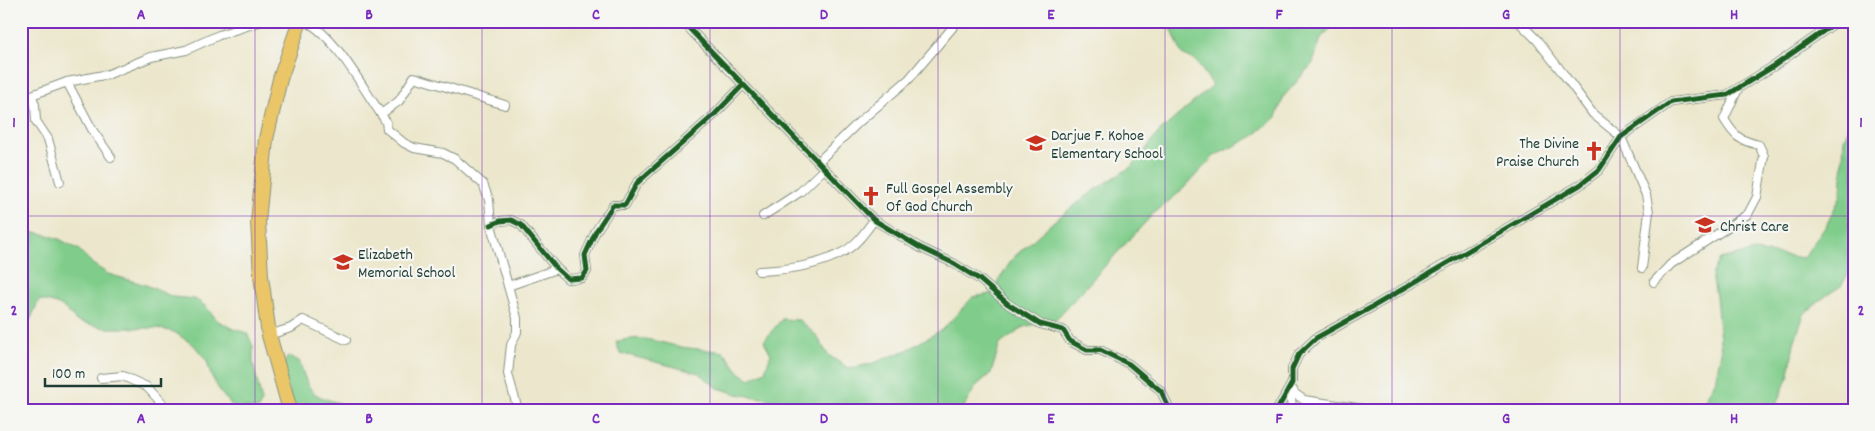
<svg xmlns="http://www.w3.org/2000/svg" width="1875" height="431" font-family="Dekko,sans-serif">
  <style>
    .green { fill: #80cd8b; stroke: #508560 }
    .lines { fill: none; stroke-linecap: round; stroke-linejoin: round }
    .minor-casing { stroke: #869280; stroke-width: 10 }
    .trunk-casing { stroke: #869280; stroke-width: 16 }
    .minor { stroke: #fff; stroke-width: 8 }
    .trunk { stroke: #ebc669; stroke-width: 14 }
    .cycleway-casing { stroke: #f6f6f2; stroke-width: 8 }
    .cycleway { stroke: #1b5e20; stroke-width: 5 }
    .grid { fill: none; stroke: #7b2cbf; stroke-width: 1; stroke-opacity: 0.55 }
    .labels { text-anchor: middle; stroke-width: 4.5; stroke-linejoin: round; paint-order: stroke }
    .poi-label { font-size: 16px; fill: #1f3d34; stroke: #f6f6f2; text-anchor: start }
    .neatline { fill: none; stroke: #7b2cbf; stroke-width: 2 }
    .grid-label { font-size: 16px; text-anchor: middle; font-weight: bold; fill: #7b2cbf }
  </style>
  <rect width="100%" height="100%" fill="#f6f6f2"/>
  <filter id="ink" filterUnits="userSpaceOnUse"><feTurbulence type="fractalNoise" baseFrequency=".02" numOctaves="2"/><feDisplacementMap in="SourceGraphic" scale="10" xChannelSelector="R" yChannelSelector="G"/><feConvolveMatrix kernelMatrix="1 2 1 2 8 2 1 2 1" color-interpolation-filters="sRGB"/></filter>
  <filter id="wash" filterUnits="userSpaceOnUse"><feTurbulence type="fractalNoise" baseFrequency=".0096" numOctaves="4" result="noise"/><feDisplacementMap in="SourceGraphic" scale="20" xChannelSelector="R" yChannelSelector="G"/><feGaussianBlur stdDeviation="1.12" result="paint"/><feColorMatrix in="noise" values="0 0 0 0 0 0 0 0 0 0 0 0 0 0 0 0 0 1.4 0 .05"/><feComposite in="paint" operator="in"/></filter>
  <g filter="url(#wash)">
    <rect width="100%" height="100%" fill="#ece7cc"/>
    <g class="green">
      <path d="M1171,21H1338L1321,38L1313,63L1284,96L1276,117L1252,137L1214,156L1181,191L1153,214L1056,319L1024,327L1000,344L991,373L976,386L962,410H797L794,407L773,400L737,394L718,388L699,373L620,353L616,342C641,334 656,342 681,347C696,349 710,350 724,352L740,373L750,379L765,371L771,354L764,341L782,319L799,320L816,335L828,355L848,368L871,364L907,350L943,329L973,297L990,294L1013,258L1054,221L1095,190L1131,167L1142,155L1158,133L1213,85L1195,60L1182,54L1171,28Z"/>
      <polygon points="1854,116 1854,215 1850,271 1841,286 1827,295 1804,314 1794,343 1789,374 1774,410 1699,410 1715,382 1721,352 1716,296 1712,275 1720,259 1755,251 1803,258 1826,226 1841,195 1844,139"/>
      <path d="M21,231L40,233L59,239L78,249L94,265L108,274L146,285L173,297L195,299L205,306L218,321L234,329L247,333L253,346V364L262,402L258,409L244,408L235,409L221,393L211,375L207,361L194,345L174,332L157,328H106L76,321C65,306 58,303 39,300L30,320L21,314Z"/>
      <path d="M288,356L299,361C303,371 307,390 317,395C329,402 343,402 354,410H287L278,376Z"/>
    </g>
  </g>
  <g filter="url(#ink)">
    <g class="lines">
      <defs>
        <g id="minor">
          <path d="M305,21C335,35 362,87 381,114L399,101L414,77L505,105"/>
          <polyline points="682,21 874,220 919,247 953,263 979,279 1008,304 1040,324 1063,330 1070,341 1087,350 1100,350 1129,364 1161,391 1170,410"/>
          <polyline points="1518,21 1537,40 1565,76 1593,114 1621,137 1646,195 1649,212 1642,268"/>
          <polyline points="67,82 93,131 111,157"/>
          <polyline points="26,97 33,99 35,105 36,121 48,139 60,182"/>
          <polyline points="21,99 67,82 109,74 151,57 186,50 219,35 262,21"/>
          <polyline points="381,114 386,122 387,129 404,143 414,148 443,153 455,159 483,184 489,200 491,225 517,318 517,332 511,345 508,374 518,410"/>
          <polyline points="818,162 859,122 909,79 958,21"/>
          <polyline points="763,216 800,192 824,169"/>
          <polyline points="491,225 500,221 511,220 521,225 557,269 568,279 582,278 587,271 585,255 596,231 613,205 625,205 637,183 713,116 743,85"/>
          <path d="M759,271C786,270 821,265 845,251C857,244 866,231 874,220"/>
          <path d="M1654,282L1671,264L1748,214L1757,197L1764,156L1759,145C1739,140 1735,137 1724,119L1738,89"/>
          <polyline points="508,286 557,269"/>
          <polyline points="269,335 291,328 303,320 346,340"/>
          <polyline points="101,378 123,376 147,387 168,410"/>
          <polyline points="1294,393 1304,400 1371,410"/>
          <polyline points="1277,410 1292,383 1292,369 1299,354 1316,338 1374,306 1580,185 1599,170 1621,137 1671,102 1727,95 1774,66 1838,21"/>
          <polyline points="1292,410 1291,396 1294,393 1293,390"/>
        </g>
        <polyline id="trunk" points="290,410 269,335 261,276 258,222 266,139 280,79 300,21"/>
      </defs>
      <use href="#minor" class="minor-casing"/>
      <use href="#trunk" class="trunk-casing"/>
      <use href="#minor" class="minor"/>
      <use href="#trunk" class="trunk"/>
      <defs>
        <g id="cycleway">
          <polyline points="682,21 874,220 919,247 953,263 979,279 1008,304 1040,324 1063,330 1070,341 1087,350 1100,350 1129,364 1161,391 1170,410"/>
          <polyline points="491,225 500,221 511,220 521,225 557,269 568,279 582,278 587,271 585,255 596,231 613,205 625,205 637,183 713,116 743,85"/>
          <polyline points="1277,410 1292,383 1292,369 1299,354 1316,338 1374,306 1580,185 1599,170 1621,137 1671,102 1727,95 1774,66 1838,21"/>
        </g>
      </defs>
      <use href="#cycleway" class="cycleway-casing"/>
      <use href="#cycleway" class="cycleway"/>
    </g>
  </g>
  <path class="grid" d="M255,21V410M482,21V410M710,21V410M938,21V410M1165,21V410M1392,21V410M1620,21V410M21,216H1854"/>
  <defs>
    <symbol id="school-bare" viewBox="-9 -9 18 18"><path d="M0-5L7-2L0 1L-7-2ZM-4 1L0 2.5L4 1V4Q0 6-4 4Z" fill="#c8321e" stroke="#f6f6f2" stroke-width="2.5" paint-order="stroke"/></symbol>
    <symbol id="church-bare" viewBox="-9 -9 18 18"><path d="M-1.2-6h2.4v3.5h3.3v2.4h-3.3V6h-2.4V-.1h-3.3v-2.4h3.3Z" fill="#c8321e" stroke="#f6f6f2" stroke-width="2.5" paint-order="stroke"/></symbol>
  </defs>
  <g fill-rule="evenodd">
    <use href="#school-bare" x="1022" y="129" width="28" height="28"/>
    <use href="#church-bare" x="1580" y="137" width="28" height="28"/>
    <use href="#church-bare" x="857" y="182" width="28" height="28"/>
    <use href="#school-bare" x="1691" y="211" width="28" height="28"/>
    <use href="#school-bare" x="329" y="248" width="28" height="28"/>
  </g>
  <g class="labels">
    <g class="poi-label">
      <text x="1051" y="140">Darjue F. Kohoe<tspan x="1051" dy="18">Elementary School</tspan></text>
      <text x="1579" y="148" text-anchor="end">The Divine<tspan x="1579" dy="18">Praise Church</tspan></text>
      <text x="886" y="193">Full Gospel Assembly<tspan x="886" dy="18">Of God Church</tspan></text>
      <text x="1720" y="231">Christ Care</text>
      <text x="358" y="259">Elizabeth<tspan x="358" dy="18">Memorial School</tspan></text>
    </g>
  </g>
  <rect width="1875" height="431" fill="none" stroke="#f6f6f2" stroke-width="55"/>
  <path d="M45 378v8h116v-8" fill="none" stroke="#1f3d34" stroke-width="2.5"/>
  <text x="52" y="378" font-size="15" fill="#1f3d34" stroke="#f6f6f2" stroke-width="4" paint-order="stroke">100 m</text>
  <rect x="28" y="28" width="1820" height="376" class="neatline"/>
  <g class="grid-label">
    <text x="141" y="19">A</text>
    <text x="369" y="19">B</text>
    <text x="596" y="19">C</text>
    <text x="824" y="19">D</text>
    <text x="1051" y="19">E</text>
    <text x="1279" y="19">F</text>
    <text x="1506" y="19">G</text>
    <text x="1734" y="19">H</text>
    <text x="14" y="127">1</text>
    <text x="1861" y="127">1</text>
    <text x="14" y="315">2</text>
    <text x="1861" y="315">2</text>
    <text x="141" y="423">A</text>
    <text x="369" y="423">B</text>
    <text x="596" y="423">C</text>
    <text x="824" y="423">D</text>
    <text x="1051" y="423">E</text>
    <text x="1279" y="423">F</text>
    <text x="1506" y="423">G</text>
    <text x="1734" y="423">H</text>
  </g>
</svg>
